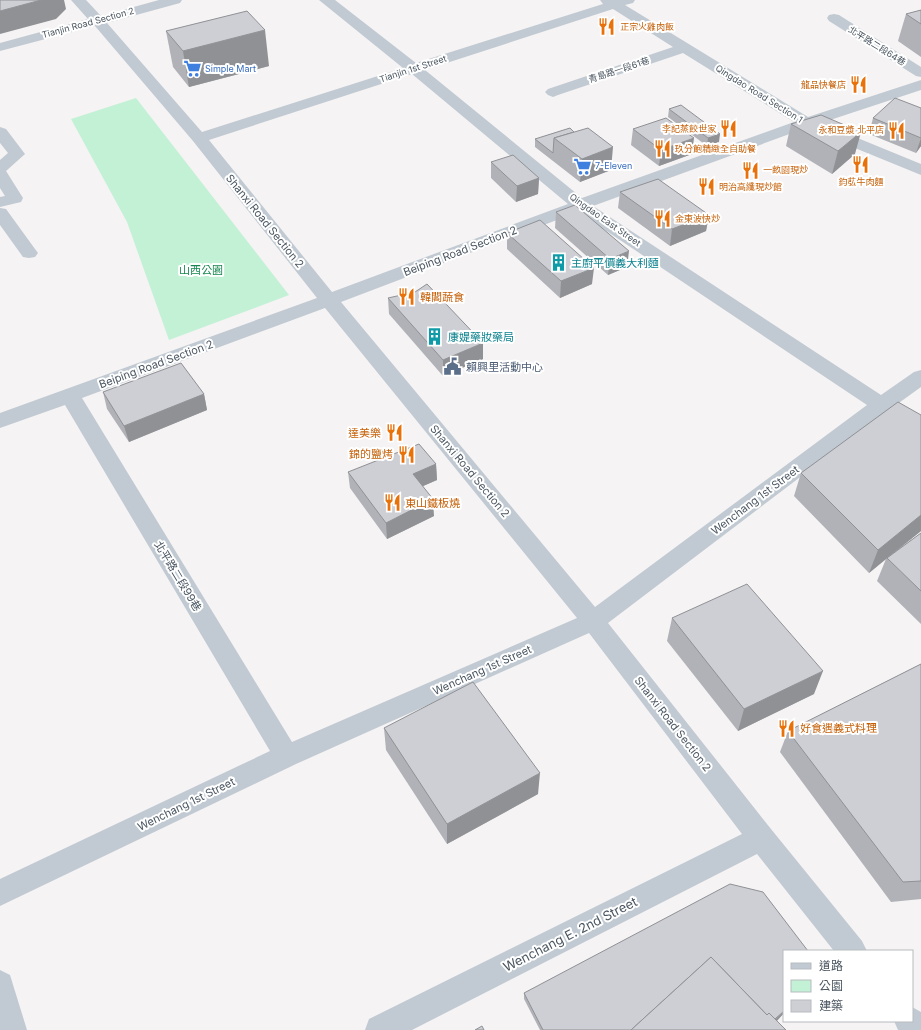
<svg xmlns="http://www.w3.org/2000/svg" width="921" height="1030" font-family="Inter,'Noto Sans TC',sans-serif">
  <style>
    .green { fill: #c3f1d5 }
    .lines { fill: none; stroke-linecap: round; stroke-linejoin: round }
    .minor { fill: #c1cad2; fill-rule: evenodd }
    .wall { fill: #b0b2b7 }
    .shaded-wall { fill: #909195 }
    .building { fill: #cdcfd5; stroke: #909195 }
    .labels { text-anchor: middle; stroke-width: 4; stroke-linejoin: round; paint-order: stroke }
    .far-street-label { font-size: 9px; fill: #4a5661; stroke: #fff }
    .far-food-label { font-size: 9px; fill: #c56008; stroke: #fff; text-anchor: start }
    .far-shop-label { font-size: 9px; fill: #366cbe; stroke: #fff; text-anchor: start }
    .street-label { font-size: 11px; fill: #4a5661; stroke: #fff }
    .culture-label { font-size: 11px; fill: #0d838f; stroke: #fff; text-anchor: start }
    .park-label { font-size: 11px; fill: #17864f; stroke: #fff }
    .food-label { font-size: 11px; fill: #c56008; stroke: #fff; text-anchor: start }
    .service-label { font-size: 11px; fill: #4e5e75; stroke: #fff; text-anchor: start }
    .near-street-label { font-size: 13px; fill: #4a5661; stroke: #fff }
  </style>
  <rect width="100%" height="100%" fill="#f5f3f3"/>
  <polygon class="green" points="136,98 289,295 169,340 127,222 71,119"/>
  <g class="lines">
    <g class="minor">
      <path d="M71,0H86L101,16L159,0H182L180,3L107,23L202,132L403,68L319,0H335L416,63L603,4L600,0H635L633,3L625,5L808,117L921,80V90L821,123L921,164V175L806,128L593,206L881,395L914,372L921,370V387L896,405L921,421V438L914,436L882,415L608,623L771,829L862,941L867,951H834L757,854L412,1030H365L369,1019L742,834L589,633L296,764L0,906V879L270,751L65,405L0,428V413L317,298L193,141L95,26L0,51V43L88,19ZM613,9L673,47L548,89L545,92L548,95L553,97L558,95L683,53L794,122L582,198L425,70ZM412,74L568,204L332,292L209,140ZM578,212L867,405L595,607L341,302ZM325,308L577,618L292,742L82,398Z"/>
      <polygon points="834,14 839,15 921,67 921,77 916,76 829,21 827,18 829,15"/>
      <polygon points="0,127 6,129 25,154 6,171 23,198 21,202 0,207 0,197 5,196 0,188 0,160 8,153 0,143"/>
      <polygon points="0,208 6,209 35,249 38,253 35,257 29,258 23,257 0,225"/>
      <polygon points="0,970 10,975 27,1030 0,1030"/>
      <polygon points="912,1007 921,1012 921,1030 898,1030 894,1021 912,1021"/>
    </g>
  </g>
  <g class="wall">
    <polygon points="921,10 921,57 898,41 906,14"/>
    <polygon points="166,31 269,66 189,87 173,67"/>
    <polygon points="921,108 921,146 916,153 869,134 873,118"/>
    <polygon points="669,109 719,142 707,146 668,117"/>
    <polygon points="791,124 855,154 832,174 786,146"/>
    <polygon points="570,128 611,170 580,182 535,147 535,139"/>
    <polygon points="633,129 692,154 659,166 631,145"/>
    <polygon points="491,162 539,178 538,194 516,202 491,178"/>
    <polygon points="620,192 709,215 706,231 670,246 618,208"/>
    <polygon points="556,212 627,267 608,275 555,228"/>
    <polygon points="507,233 592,284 560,298 507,249"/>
    <polygon points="388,298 483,359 443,376 389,314"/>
    <polygon points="103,392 204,394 207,410 129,442 107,409"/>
    <polygon points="921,415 921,531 899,549 921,533 921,624 877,581 886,559 869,573 794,496 801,473"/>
    <polygon points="436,464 437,480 423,486 434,516 387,539 350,488 348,472"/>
    <polygon points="672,618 814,694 738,731 667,641"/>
    <polygon points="921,664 921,899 891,902 780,752 788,731"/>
    <polygon points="384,728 538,794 447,844 386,750"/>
    <polygon points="784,951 784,1013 777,1021 786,1030 540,1030 524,999 524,993"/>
  </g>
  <g class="shaded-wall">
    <polygon points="41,0 64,0 66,9 56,19 0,34 0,11"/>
    <polygon points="265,30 269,66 189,87 183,51"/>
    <polygon points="861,132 855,154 832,174 838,151"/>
    <polygon points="720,134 719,142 707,146 708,138"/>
    <polygon points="921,137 921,146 916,153 921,138"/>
    <polygon points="694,138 692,154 659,166 661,150"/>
    <polygon points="613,147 611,170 580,182 582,159"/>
    <polygon points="539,178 538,194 516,202 517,186"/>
    <polygon points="709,215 706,231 670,246 672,229"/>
    <polygon points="629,251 627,267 608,275 610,259"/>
    <polygon points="594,268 592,284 560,298 561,281"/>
    <polygon points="483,343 483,359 443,376 443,360"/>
    <polygon points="204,394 207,410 129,442 124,426"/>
    <polygon points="436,464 437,480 414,490 413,474"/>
    <polygon points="433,499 434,516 387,539 386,523"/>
    <polygon points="921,515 921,531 887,558 886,559 869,573 878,550"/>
    <polygon points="823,671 814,694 738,731 744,709"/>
    <polygon points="540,773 538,794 447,844 447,824"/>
    <polygon points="784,1011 784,1013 768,1030 771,1024"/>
  </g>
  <g class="building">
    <polygon points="0,0 41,0 0,11"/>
    <polygon points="921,10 921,24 906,14"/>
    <polygon points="247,11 265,30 183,51 166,31"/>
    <polygon points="895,98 921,108 921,138 873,118"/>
    <polygon points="681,105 720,134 708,138 669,109"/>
    <polygon points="821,115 861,132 838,151 791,124"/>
    <polygon points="666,118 694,138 661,150 633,129"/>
    <polygon points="570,128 574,132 554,138 553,153 535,139"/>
    <polygon points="588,128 613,147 582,159 554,138"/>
    <polygon points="513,155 539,178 517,186 491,162"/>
    <polygon points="658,179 709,215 672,229 620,192"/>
    <polygon points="575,205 629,251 610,259 556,212"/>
    <polygon points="540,220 594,268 561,281 507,233"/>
    <polygon points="427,284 483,343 443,360 388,298 415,292"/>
    <polygon points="181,363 204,394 124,426 103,392"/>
    <polygon points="898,402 921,415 921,515 878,550 801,473"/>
    <polygon points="419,444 436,464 413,474 433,499 386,523 348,472"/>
    <polygon points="921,533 921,591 887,558"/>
    <polygon points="747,584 823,671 744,709 672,618"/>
    <polygon points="921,664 921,881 903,882 788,731"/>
    <polygon points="473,682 540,773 447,824 384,728"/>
    <polygon points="730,884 763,892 808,951 784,951 784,1011 775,1019 769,1013 767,1015 711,957 631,1030 543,1030 524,993"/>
    <polygon points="711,957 767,1015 769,1013 786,1030 631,1030"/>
    <polygon points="482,1026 484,1030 475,1030"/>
  </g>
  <defs>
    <symbol id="restaurant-bare" viewBox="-9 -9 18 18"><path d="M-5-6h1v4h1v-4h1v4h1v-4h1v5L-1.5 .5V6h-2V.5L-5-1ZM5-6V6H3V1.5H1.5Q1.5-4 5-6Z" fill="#e8710a" stroke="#fff" stroke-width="2.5" paint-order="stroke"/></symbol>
    <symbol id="supermarket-bare" viewBox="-9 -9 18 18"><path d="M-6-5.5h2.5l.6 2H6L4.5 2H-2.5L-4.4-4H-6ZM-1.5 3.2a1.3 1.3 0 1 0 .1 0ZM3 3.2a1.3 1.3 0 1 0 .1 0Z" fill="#3f7fe0" stroke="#fff" stroke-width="2.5" paint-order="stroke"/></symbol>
    <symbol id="building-bare" viewBox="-9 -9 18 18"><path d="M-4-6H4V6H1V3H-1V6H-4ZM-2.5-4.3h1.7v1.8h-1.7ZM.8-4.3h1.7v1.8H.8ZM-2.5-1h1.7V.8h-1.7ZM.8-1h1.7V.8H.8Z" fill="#0f9aa8" stroke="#fff" stroke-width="2.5" paint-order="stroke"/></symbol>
    <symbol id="civic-bare" viewBox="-9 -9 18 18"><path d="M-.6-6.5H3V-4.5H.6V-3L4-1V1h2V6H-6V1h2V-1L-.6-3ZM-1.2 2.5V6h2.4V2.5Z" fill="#5c6f8a" stroke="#fff" stroke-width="2.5" paint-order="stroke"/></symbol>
  </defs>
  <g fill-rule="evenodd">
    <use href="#restaurant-bare" x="594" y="14" width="25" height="25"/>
    <use href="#supermarket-bare" x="180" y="56" width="25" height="25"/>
    <use href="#restaurant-bare" x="846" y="72" width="25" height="25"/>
    <use href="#restaurant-bare" x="716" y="116" width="25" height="25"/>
    <use href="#restaurant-bare" x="884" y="118" width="25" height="25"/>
    <use href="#restaurant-bare" x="650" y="136" width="25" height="25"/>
    <use href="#restaurant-bare" x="848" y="152" width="25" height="25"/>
    <use href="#supermarket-bare" x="570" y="154" width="25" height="25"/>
    <use href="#restaurant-bare" x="738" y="158" width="25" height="25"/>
    <use href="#restaurant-bare" x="694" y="174" width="25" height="25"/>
    <use href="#restaurant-bare" x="650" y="206" width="25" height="25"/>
    <use href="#building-bare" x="546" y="250" width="25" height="25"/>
    <use href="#restaurant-bare" x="394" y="284" width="25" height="25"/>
    <use href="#building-bare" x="422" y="324" width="25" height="25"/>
    <use href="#civic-bare" x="440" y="354" width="25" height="25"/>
    <use href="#restaurant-bare" x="382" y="420" width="25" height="25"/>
    <use href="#restaurant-bare" x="394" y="442" width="25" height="25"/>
    <use href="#restaurant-bare" x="380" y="490" width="25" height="25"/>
    <use href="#restaurant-bare" x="774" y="716" width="25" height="25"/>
  </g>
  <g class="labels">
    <g class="far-street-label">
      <text transform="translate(88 23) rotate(-15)" y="3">Tianjin Road Section 2</text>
      <text transform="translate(877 46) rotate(32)" y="3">北平路二段64巷</text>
      <text transform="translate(413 69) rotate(-18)" y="3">Tianjin 1st Street</text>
      <text transform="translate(619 70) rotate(-18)" y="3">青島路一段61巷</text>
      <text transform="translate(759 94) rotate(32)" y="3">Qingdao Road Section 1</text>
      <text transform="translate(605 220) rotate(35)" y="3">Qingdao East Street</text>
    </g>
    <g class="far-food-label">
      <text x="620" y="30">正宗火雞肉飯</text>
      <text x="846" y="88" text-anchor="end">龍品快餐店</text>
      <text x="716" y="132" text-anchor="end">李記蒸餃世家</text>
      <text x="884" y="133" text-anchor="end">永和豆漿 北平店</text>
      <text x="675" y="152">玖分飽精緻全自助餐</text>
      <text x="763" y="173">一畝園現炒</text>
      <text x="861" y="185" text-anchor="middle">鈞苰牛肉麵</text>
      <text x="719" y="190">明治高纖現炒館</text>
      <text x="675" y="222">金東波快炒</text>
    </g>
    <g class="far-shop-label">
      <text x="205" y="72">Simple Mart</text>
      <text x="595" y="169">7-Eleven</text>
    </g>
    <g class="street-label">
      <text transform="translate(265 221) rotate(51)" y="4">Shanxi Road Section 2</text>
      <text transform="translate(460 251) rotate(-21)" y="4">Beiping Road Section 2</text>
      <text transform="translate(156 364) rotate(-20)" y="4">Beiping Road Section 2</text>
      <text transform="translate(470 471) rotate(50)" y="4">Shanxi Road Section 2</text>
      <text transform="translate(755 500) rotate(-37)" y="4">Wenchang 1st Street</text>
      <text transform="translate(178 576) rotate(59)" y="4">北平路二段99巷</text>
      <text transform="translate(482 670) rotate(-24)" y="4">Wenchang 1st Street</text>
      <text transform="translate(673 724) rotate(52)" y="4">Shanxi Road Section 2</text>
      <text transform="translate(186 804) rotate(-26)" y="4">Wenchang 1st Street</text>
    </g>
    <g class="culture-label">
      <text x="571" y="267">主廚平價義大利麵</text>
      <text x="448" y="341">康媞藥妝藥局</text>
    </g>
    <g class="park-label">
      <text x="201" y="274">山西公園</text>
    </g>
    <g class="food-label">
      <text x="420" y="301">韓閣蔬食</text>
      <text x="381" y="437" text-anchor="end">達美樂</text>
      <text x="393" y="458" text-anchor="end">錦的鹽烤</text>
      <text x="405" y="507">東山鐵板燒</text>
      <text x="800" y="732">好食遇義式料理</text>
    </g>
    <g class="service-label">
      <text x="466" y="371">賴興里活動中心</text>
    </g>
    <g class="near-street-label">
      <text transform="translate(570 934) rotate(-27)" y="5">Wenchang E. 2nd Street</text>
    </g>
  </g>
  <rect x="783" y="950" width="130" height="72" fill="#ffffff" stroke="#b7bbc0"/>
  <rect x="791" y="963" width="20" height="6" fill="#c1cad2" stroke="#b7bbc0"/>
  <text x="819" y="970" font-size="12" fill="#4a5661">道路</text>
  <rect x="791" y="980" width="20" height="12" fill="#c3f1d5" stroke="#b7bbc0"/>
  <text x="819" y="990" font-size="12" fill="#4a5661">公園</text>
  <rect x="791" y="1000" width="20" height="12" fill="#cdcfd5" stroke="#b7bbc0"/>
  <text x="819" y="1010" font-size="12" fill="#4a5661">建築</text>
</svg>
